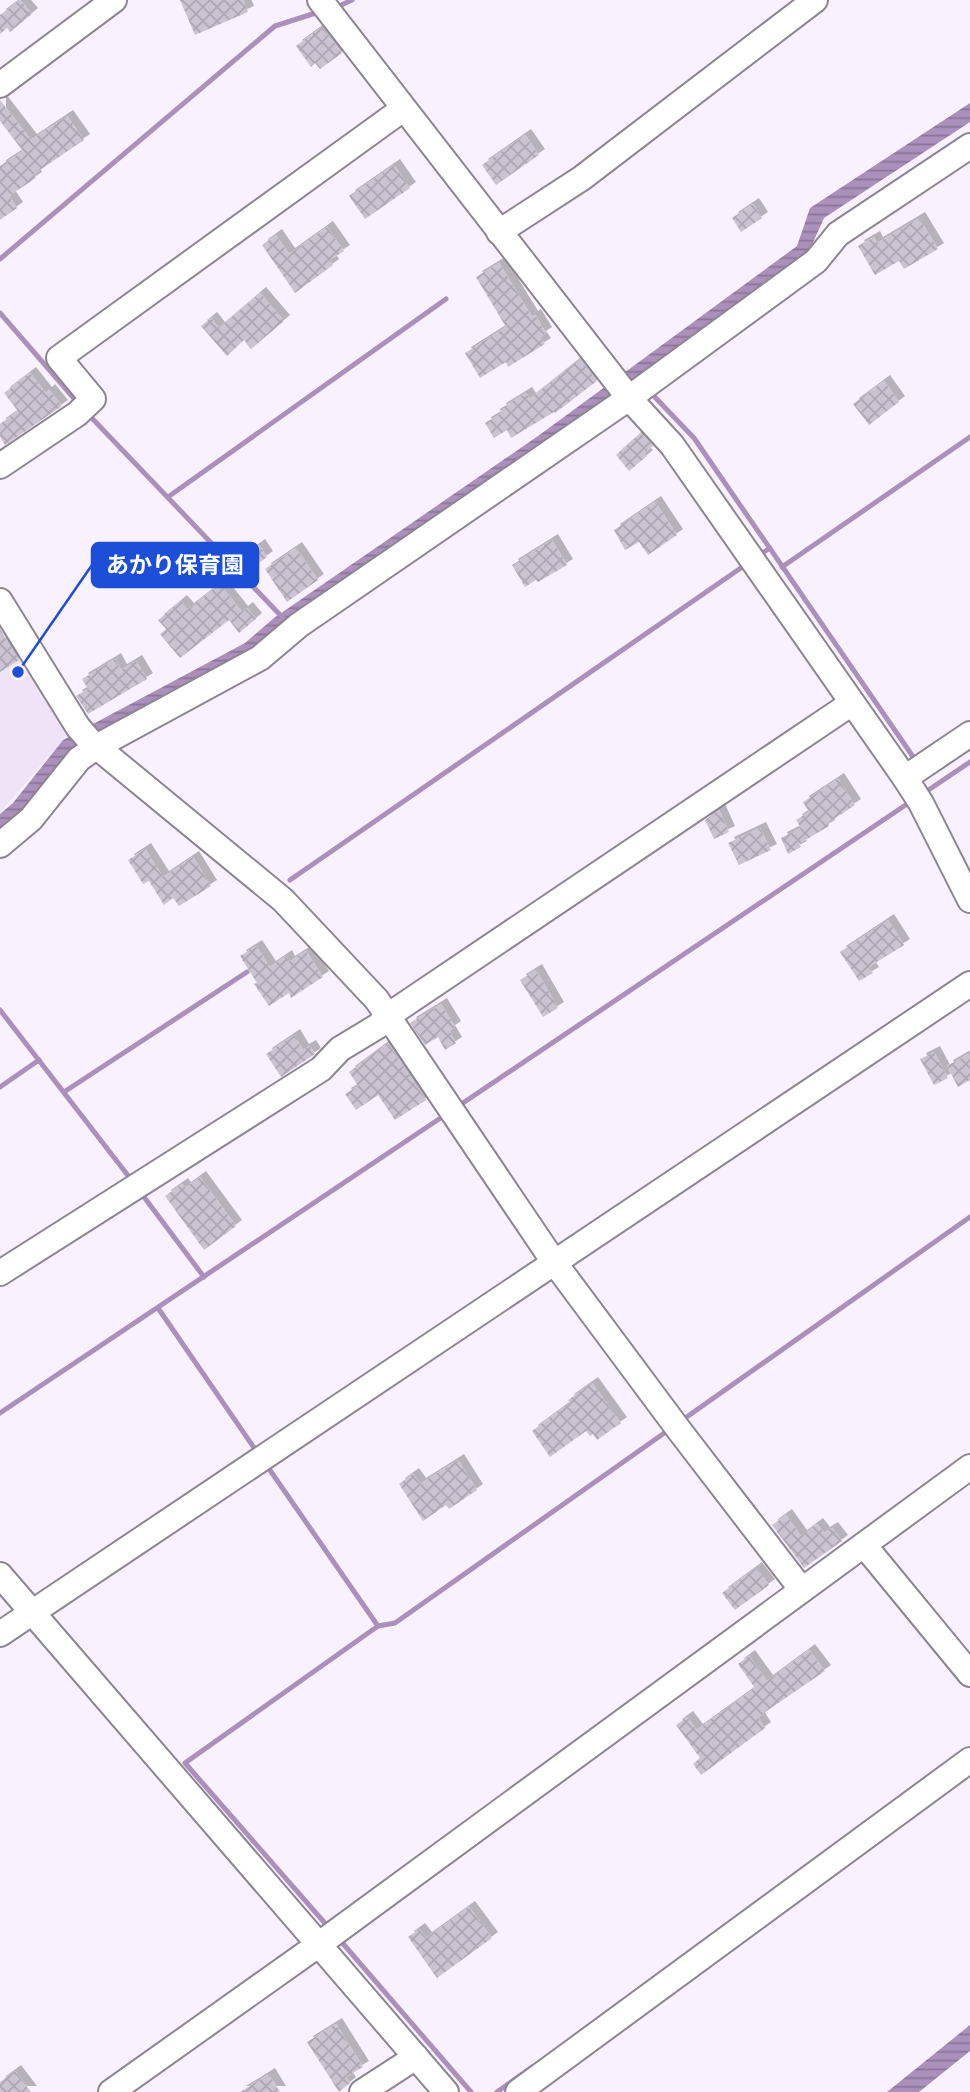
<svg xmlns="http://www.w3.org/2000/svg" width="970" height="2092" font-family="Mulish,'Noto Sans JP',sans-serif">
  <style>
    .built { fill: #f0e3f8 }
    .water { fill: url(#water-rules) }
    .lines { fill: none; stroke-linecap: round; stroke-linejoin: round }
    .stream { stroke: #aa90bb; stroke-width: 5 }
    .building { fill: url(#building-cross-hatch); filter: url(#shadow) }
    .minor-casing { stroke: #8d8592; stroke-width: 28 }
    .minor { stroke: #fff; stroke-width: 24 }
    .leader { fill: none; stroke: #1d4ed8; stroke-width: 2.5 }
    .callout-dot { fill: #1d4ed8; stroke: #f9f2fe; stroke-width: 2.5 }
    .callout { fill: #1d4ed8; stroke: #1d4ed8; stroke-width: 2.5 }
    .callout-label { font-size: 23px; text-anchor: middle; font-weight: bold; fill: #fff }
  </style>
  <defs>
    <pattern id="water-rules" width="6" height="5" patternUnits="userSpaceOnUse" patternTransform="scale(1.75)"><rect width="6" height="5" fill="#aa90bb"/><path d="M0 2.5h6" fill="none" stroke="#8a7598"/></pattern>
    <pattern id="building-cross-hatch" width="8" height="8" patternUnits="userSpaceOnUse" patternTransform="scale(1.75)"><rect width="8" height="8" fill="#cbc3d1"/><path d="M0 0l8 8M0 8l8-8" fill="none" stroke="#aea7b3"/></pattern>
    <filter id="shadow"><feDropShadow dx="6" dy="-6" stdDeviation="0" flood-color="#0004"/></filter>
  </defs>
  <rect width="100%" height="100%" fill="#f9f2fe"/>
  <polygon class="built" points="0,614 71,730 0,813"/>
  <g class="water">
    <polygon points="970,103 970,122 824,218 807,256 545,445 253,650 100,735 79,741 77,746 58,766 24,811 0,831 0,814 13,803 63,740 245,643 274,618 538,436 797,246 810,208"/>
    <polygon points="970,2025 970,2051 919,2092 887,2092"/>
  </g>
  <g class="lines">
    <g class="stream">
      <polyline points="335,8 352,0"/>
      <polyline points="0,259 275,26 322,11"/>
      <polyline points="0,313 78,403"/>
      <polyline points="650,392 694,438 916,761"/>
      <polyline points="87,413 283,618"/>
      <polyline points="168,497 446,299"/>
      <polyline points="759,555 770,548"/>
      <polyline points="782,567 970,437"/>
      <polyline points="924,793 970,762"/>
      <polyline points="290,880 748,563"/>
      <polyline points="0,1010 133,1182"/>
      <polyline points="0,1087 39,1060"/>
      <polyline points="64,1092 247,972"/>
      <polyline points="457,1107 913,800"/>
      <polyline points="141,1193 204,1277"/>
      <polyline points="158,1308 257,1452"/>
      <polyline points="0,1413 445,1115"/>
      <polyline points="681,1421 970,1217"/>
      <polyline points="265,1463 378,1626 185,1763 330,1929"/>
      <polyline points="378,1626 395,1623 670,1429"/>
      <polyline points="339,1939 471,2092"/>
      <polyline points="497,2092 532,2067"/>
    </g>
  </g>
  <g class="building">
    <polygon points="20,0 32,14 10,32 7,28 0,34 0,15"/>
    <polygon points="180,0 243,0 248,12 195,35"/>
    <polygon points="322,27 342,53 320,69 315,63 311,67 296,46"/>
    <polygon points="0,100 31,140 67,116 84,140 34,174 36,178 9,196 17,208 0,220 0,166 23,151 0,121"/>
    <polygon points="525,135 539,155 496,185 482,165"/>
    <polygon points="394,165 410,188 365,219 349,196"/>
    <polygon points="753,204 762,218 741,232 732,218"/>
    <polygon points="919,218 938,249 904,269 899,261 875,275 858,246 874,237 877,243"/>
    <polygon points="327,227 344,251 330,260 333,265 295,293 262,245 276,235 289,254"/>
    <polygon points="499,263 532,317 535,315 546,333 540,337 545,344 508,367 506,362 480,378 465,353 506,327 476,277"/>
    <polygon points="260,293 284,321 251,349 244,340 227,356 201,326 211,318 219,328"/>
    <polygon points="580,359 597,381 555,413 554,412 511,438 507,430 494,438 485,423 502,413 500,409 526,393 530,399"/>
    <polygon points="30,373 46,393 49,390 62,406 5,445 0,437 0,424 18,411 4,393"/>
    <polygon points="884,381 899,402 869,425 853,404"/>
    <polygon points="641,433 653,446 644,453 647,456 629,471 616,455"/>
    <polygon points="655,502 677,535 648,555 639,542 625,550 614,530"/>
    <polygon points="552,540 567,565 538,582 536,580 525,587 512,565"/>
    <polygon points="259,545 267,557 253,567 245,555"/>
    <polygon points="296,548 318,580 287,602 265,569"/>
    <polygon points="220,584 242,612 247,608 256,619 239,633 229,620 180,658 160,634 166,629 158,620 181,601 188,609"/>
    <polygon points="0,629 19,660 0,672"/>
    <polygon points="115,659 121,670 136,661 147,679 88,714 76,696 88,689 82,679"/>
    <polygon points="838,779 855,805 828,823 829,826 799,844 801,847 788,854 781,838 801,828 796,820 809,812 803,802"/>
    <polygon points="719,810 729,832 714,839 705,820"/>
    <polygon points="760,828 771,850 739,865 728,843"/>
    <polygon points="145,849 163,877 193,857 211,886 179,906 173,898 164,905 149,881 143,884 128,860"/>
    <polygon points="888,920 904,945 869,967 873,973 859,981 840,952"/>
    <polygon points="256,946 270,967 286,956 289,962 306,951 323,977 291,998 289,993 269,1006 254,984 257,983 240,956"/>
    <polygon points="536,970 558,1008 543,1017 520,980"/>
    <polygon points="441,1004 455,1027 449,1031 456,1043 445,1050 438,1037 425,1045 410,1023"/>
    <polygon points="294,1035 303,1050 310,1046 315,1054 281,1077 266,1054"/>
    <polygon points="388,1043 426,1100 395,1120 378,1095 356,1110 345,1094 358,1086 349,1072"/>
    <polygon points="934,1052 948,1078 934,1085 920,1059"/>
    <polygon points="970,1053 970,1080 958,1087 947,1066"/>
    <polygon points="200,1177 236,1226 204,1250 165,1196 182,1184 185,1188"/>
    <polygon points="592,1383 621,1423 597,1440 593,1434 590,1436 586,1431 550,1457 532,1431 570,1403 568,1400"/>
    <polygon points="458,1460 477,1490 449,1509 446,1505 423,1521 399,1484 413,1474 420,1484"/>
    <polygon points="786,1515 801,1536 817,1524 824,1533 832,1528 842,1541 804,1568 772,1525"/>
    <polygon points="756,1568 769,1585 735,1610 722,1593"/>
    <polygon points="809,1650 825,1671 758,1717 765,1728 701,1775 693,1764 700,1758 676,1725 687,1717 697,1730 755,1688 738,1664 749,1656 767,1681"/>
    <polygon points="469,1907 492,1938 437,1978 408,1937 419,1929 426,1938"/>
    <polygon points="336,2024 363,2067 346,2077 350,2083 339,2092 307,2042"/>
    <polygon points="15,2071 31,2092 0,2092 0,2082"/>
    <polygon points="269,2074 280,2092 240,2092"/>
  </g>
  <g class="lines">
    <defs>
      <g id="minor">
        <polyline points="320,0 629,398 672,445 905,778 921,803 970,900"/>
        <polyline points="0,85 114,0"/>
        <polyline points="499,232 582,178 815,0"/>
        <polyline points="0,466 77,414 93,399 59,358 403,109"/>
        <polyline points="0,601 78,727 91,742 283,900 377,1000 554,1262 679,1430 802,1590"/>
        <polyline points="905,778 970,734"/>
        <polyline points="0,845 31,819 79,759 96,747 260,658 299,625 629,398 816,261 838,234 970,146"/>
        <polyline points="0,1273 321,1069 340,1049 378,1026 389,1015 852,703"/>
        <polyline points="864,1545 970,1674"/>
        <polyline points="0,1575 446,2092"/>
        <polyline points="0,1634 970,984"/>
        <polyline points="111,2092 318,1945 970,1467"/>
        <polyline points="362,2092 416,2057"/>
        <polyline points="518,2092 970,1760"/>
      </g>
    </defs>
    <use href="#minor" class="minor-casing"/>
    <use href="#minor" class="minor"/>
  </g>
  <path class="leader" d="M18 672L92 565"/>
  <circle class="callout-dot" cx="18" cy="672" r="7"/>
  <rect class="callout" x="92" y="543" width="166" height="44" rx="7"/>
  <g class="callout-label">
    <text x="175" y="573">あかり保育園</text>
  </g>
</svg>
